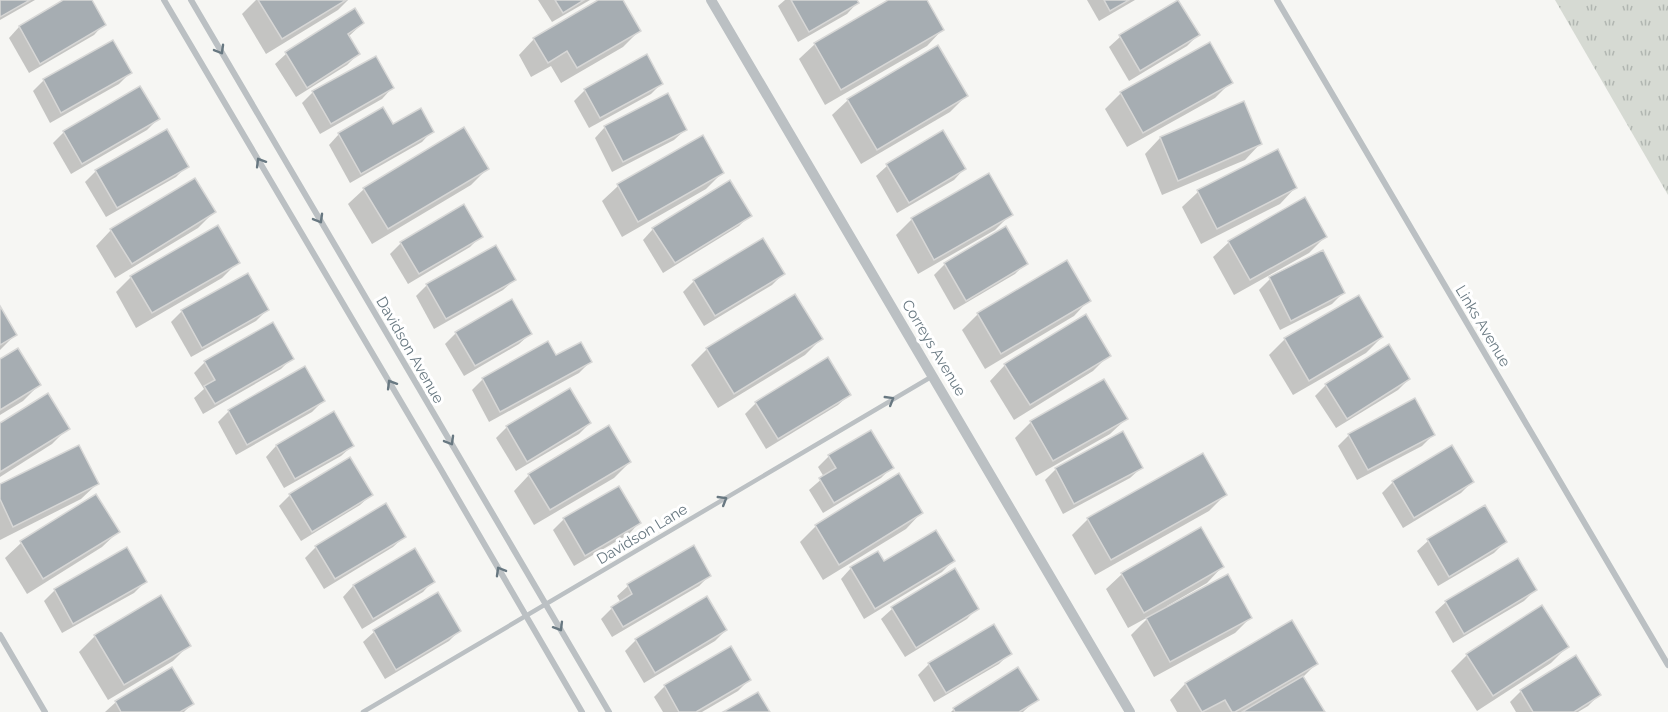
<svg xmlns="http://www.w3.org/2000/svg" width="1668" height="712" font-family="Raleway,sans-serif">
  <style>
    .grass { fill: url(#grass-tufts) }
    .shadow { fill: #0003 }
    .building { fill: #a6adb2; stroke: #d7d7d6; stroke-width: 1.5 }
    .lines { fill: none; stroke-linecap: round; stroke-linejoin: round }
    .service { stroke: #bbc0c3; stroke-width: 4.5 }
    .minor { stroke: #bbc0c3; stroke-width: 6 }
    .tertiary { stroke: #bbc0c3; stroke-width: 10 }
    .oneway { stroke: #687881 }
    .labels { text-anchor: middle; stroke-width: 6; stroke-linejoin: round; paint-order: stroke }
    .street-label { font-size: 15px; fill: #687881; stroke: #fff }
  </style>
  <defs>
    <pattern id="grass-tufts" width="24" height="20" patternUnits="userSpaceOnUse" patternTransform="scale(1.5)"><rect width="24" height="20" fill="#d6dad3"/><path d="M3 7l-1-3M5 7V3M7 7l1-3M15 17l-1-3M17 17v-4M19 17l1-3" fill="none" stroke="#b1b6b1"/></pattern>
  </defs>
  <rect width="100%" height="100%" fill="#f6f6f3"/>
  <polygon class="grass" points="1555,0 1668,0 1668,195"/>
  <g class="shadow">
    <polygon points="0,0 35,0 0,20"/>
    <polygon points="66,0 90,0 104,24 94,35 29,73 9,38 19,27"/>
    <polygon points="256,0 348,0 338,10 266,54 242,14"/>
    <polygon points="538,0 590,0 552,22"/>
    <polygon points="601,0 621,0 639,31 623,47 561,83 551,66 531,77 519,55 534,39"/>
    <polygon points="785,0 856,0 857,3 847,14 798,42 778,6"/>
    <polygon points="891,0 925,0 942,30 927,46 825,105 799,59 815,44"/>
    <polygon points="1087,0 1135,0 1099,21"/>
    <polygon points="1178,2 1198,35 1187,46 1129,81 1109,47 1120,37"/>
    <polygon points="363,23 348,37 358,54 347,65 296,97 275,64 286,54"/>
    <polygon points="130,73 119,84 50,123 33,91 44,80"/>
    <polygon points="1231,82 1215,98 1127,147 1105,109 1121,93"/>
    <polygon points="662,83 651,94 589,128 574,101 585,90"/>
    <polygon points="140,88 158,119 147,130 71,174 53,143 64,132"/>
    <polygon points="392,88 382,99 320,134 302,103 313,92"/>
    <polygon points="966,96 950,112 861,164 832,115 848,100"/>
    <polygon points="1243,103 1260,144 1245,160 1162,195 1145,154 1160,138"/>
    <polygon points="392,126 432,131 422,142 350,183 329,145 339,134"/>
    <polygon points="605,127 685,130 674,140 612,172 595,138"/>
    <polygon points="943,132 964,169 954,180 897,213 876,176 887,166"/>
    <polygon points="702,138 722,173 706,189 622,237 602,201 618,186"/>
    <polygon points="187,166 176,177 106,217 85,182 96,171"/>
    <polygon points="487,169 471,185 372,244 348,204 364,189"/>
    <polygon points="988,175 1011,214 995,230 918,274 896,235 912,219"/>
    <polygon points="1295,188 1280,204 1201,244 1182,207 1198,192"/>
    <polygon points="214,212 198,228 115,278 96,246 111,230"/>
    <polygon points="750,215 739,226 663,273 643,240 653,229"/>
    <polygon points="1006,228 1026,263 1015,274 954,310 934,275 945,264"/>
    <polygon points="481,236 470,247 408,284 390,254 401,243"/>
    <polygon points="1325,237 1309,253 1234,295 1213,257 1229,242"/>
    <polygon points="238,262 222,278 136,328 116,292 131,277"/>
    <polygon points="783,274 772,285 704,326 683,292 694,281"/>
    <polygon points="1270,279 1343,293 1332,304 1280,330 1259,290"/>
    <polygon points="514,280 503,290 434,329 416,296 427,285"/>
    <polygon points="1089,300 1074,316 985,369 962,330 978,314"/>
    <polygon points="0,309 15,335 0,350"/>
    <polygon points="267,310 256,321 191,357 171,322 182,311"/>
    <polygon points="456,333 530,334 519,344 464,376 445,344"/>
    <polygon points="1382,337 1366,353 1293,395 1269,355 1285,339"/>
    <polygon points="821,339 805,355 718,408 691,365 707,349"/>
    <polygon points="1109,355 1093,371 1014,420 990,381 1005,365"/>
    <polygon points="555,357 590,362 579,373 489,422 472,390 483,379"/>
    <polygon points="292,358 281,369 203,414 194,398 204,389 194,373 205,362"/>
    <polygon points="0,360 39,385 23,401 0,415"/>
    <polygon points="1409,379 1398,390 1336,428 1315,396 1326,385"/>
    <polygon points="849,395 838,405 766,449 745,414 756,403"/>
    <polygon points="323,401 312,412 236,455 218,422 229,411"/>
    <polygon points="1126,419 1110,434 1036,476 1015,438 1031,422"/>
    <polygon points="590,423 579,434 516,471 496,438 507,427"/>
    <polygon points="0,425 68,428 52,444 0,477"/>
    <polygon points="1349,435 1433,435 1422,446 1357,480 1338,446"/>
    <polygon points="276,446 352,446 341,456 284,488 266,457"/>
    <polygon points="829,456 892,467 881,478 823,513 809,490 824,477 818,467"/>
    <polygon points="630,462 614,478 534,525 514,491 529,475"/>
    <polygon points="1141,468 1130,478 1063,514 1045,480 1056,469"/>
    <polygon points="898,475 921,513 906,529 823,580 800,542 816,526"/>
    <polygon points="1393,482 1472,482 1461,493 1403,528 1382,493"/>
    <polygon points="97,484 81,499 0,540 0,485"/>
    <polygon points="619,488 639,523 629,534 574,566 553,530 564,519"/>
    <polygon points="290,495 371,495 360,505 301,541 279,506"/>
    <polygon points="1225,495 1209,511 1095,575 1072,535 1088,519"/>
    <polygon points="118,532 102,547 27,594 5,558 21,543"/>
    <polygon points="404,537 393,547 324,589 305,558 316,547"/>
    <polygon points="1428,541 1505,542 1494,553 1438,586 1417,551"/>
    <polygon points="693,548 709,576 699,586 612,637 601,619 612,608 621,603 617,596 628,586"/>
    <polygon points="414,550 433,581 423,592 362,629 343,597 353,586"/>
    <polygon points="953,561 942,572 864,619 841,579 851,568"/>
    <polygon points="1222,567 1207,583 1167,606 1168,608 1250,618 1235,633 1154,677 1131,635 1150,616 1128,628 1106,589 1122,574"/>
    <polygon points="145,582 134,593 62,633 44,601 55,590"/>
    <polygon points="1535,590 1524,601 1453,643 1435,612 1446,602"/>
    <polygon points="438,594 460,630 449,641 385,679 363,642 374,632"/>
    <polygon points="160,597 189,645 173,661 108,700 79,652 95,636"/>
    <polygon points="707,598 726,630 715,641 644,683 625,651 636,640"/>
    <polygon points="977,608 967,619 905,657 881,619 892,609"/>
    <polygon points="1292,622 1316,664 1302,678 1323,712 1177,712 1170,700 1185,684"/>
    <polygon points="1567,647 1551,663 1477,711 1451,671 1467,655"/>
    <polygon points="1010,653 999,664 934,702 918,675 929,664"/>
    <polygon points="749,680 738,691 702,712 663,712 654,697 665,686"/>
    <polygon points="1521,691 1599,695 1588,706 1578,712 1516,712 1510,702"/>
    <polygon points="1037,699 1023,712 951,712 954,709"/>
    <polygon points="116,702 192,704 184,712 105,712"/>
  </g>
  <g class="building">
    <polygon points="0,0 30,0 0,17"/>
    <polygon points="63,0 92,0 106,25 40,64 19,26"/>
    <polygon points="258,0 346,0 282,39"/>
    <polygon points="555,0 584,0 563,13"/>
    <polygon points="598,0 623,0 641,31 577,68 567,51 548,63 533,38"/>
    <polygon points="791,0 857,0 859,3 809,32"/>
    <polygon points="888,0 927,0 944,30 841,90 814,43"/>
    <polygon points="1104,0 1129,0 1110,11"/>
    <polygon points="1178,0 1200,35 1140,71 1119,35"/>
    <polygon points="355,8 364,23 348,34 360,54 307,88 285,52"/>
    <polygon points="113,40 132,73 61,113 43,79"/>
    <polygon points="1210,42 1233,83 1143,133 1120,92"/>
    <polygon points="938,45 968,96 877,150 847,99"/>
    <polygon points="647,54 663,84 600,118 584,89"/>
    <polygon points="376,56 394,88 331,124 312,91"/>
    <polygon points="140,86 160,119 82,164 63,131"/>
    <polygon points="668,93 687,130 623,162 604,126"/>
    <polygon points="1244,101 1262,144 1178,181 1160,137"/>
    <polygon points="383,107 393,124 421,108 434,132 361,174 338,133"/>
    <polygon points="464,127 489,169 388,229 363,188"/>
    <polygon points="167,129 189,167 117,208 95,170"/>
    <polygon points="943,130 966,169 909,203 886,164"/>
    <polygon points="703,135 724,173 638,222 617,184"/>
    <polygon points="1278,149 1297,188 1217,229 1197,190"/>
    <polygon points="989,173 1013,215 934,260 911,218"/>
    <polygon points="195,178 216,212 132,264 110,229"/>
    <polygon points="730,180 752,216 675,263 652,228"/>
    <polygon points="1305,197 1327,237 1250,280 1228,241"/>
    <polygon points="464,204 483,237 419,274 400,242"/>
    <polygon points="218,225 240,263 152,313 130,276"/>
    <polygon points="1006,226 1028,264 966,301 944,263"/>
    <polygon points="763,238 785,274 715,316 693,280"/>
    <polygon points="496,245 516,280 446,319 426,284"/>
    <polygon points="1323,250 1345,293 1291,321 1269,277"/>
    <polygon points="1067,260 1091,301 1001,354 977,313"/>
    <polygon points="248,273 269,310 202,348 181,310"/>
    <polygon points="795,294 823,339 734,394 706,348"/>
    <polygon points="1359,295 1383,337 1309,381 1284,338"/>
    <polygon points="512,299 532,334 475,366 455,332"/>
    <polygon points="0,306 17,335 0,345"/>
    <polygon points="1086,314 1111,356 1030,405 1004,364"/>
    <polygon points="273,322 294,359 215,404 204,386 215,380 204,361"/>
    <polygon points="548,341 556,355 581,342 592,362 500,412 482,378"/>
    <polygon points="1389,344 1410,379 1347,419 1325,384"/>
    <polygon points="18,348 41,385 0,410 0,359"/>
    <polygon points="828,357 851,395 778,439 755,402"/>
    <polygon points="305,366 325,401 247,445 228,410"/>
    <polygon points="1104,379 1128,419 1053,461 1030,421"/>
    <polygon points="570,388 591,423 527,462 506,426"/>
    <polygon points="48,393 70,429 0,472 0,423"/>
    <polygon points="1415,398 1435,435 1368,470 1348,434"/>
    <polygon points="334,411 354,446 295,479 276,445"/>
    <polygon points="609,425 631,462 550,510 528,474"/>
    <polygon points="871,430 894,468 834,503 819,478 836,468 828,455"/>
    <polygon points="1123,431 1143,468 1074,504 1055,468"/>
    <polygon points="79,445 99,484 13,527 0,499 0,484"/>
    <polygon points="1452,445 1474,482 1414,518 1392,481"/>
    <polygon points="1203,453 1227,495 1111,560 1087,518"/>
    <polygon points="350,457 373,495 312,532 289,494"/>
    <polygon points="899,473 923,513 839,565 815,525"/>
    <polygon points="619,486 641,523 585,556 563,518"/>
    <polygon points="96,494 120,532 43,579 20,541"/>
    <polygon points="386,503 406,537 335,579 315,546"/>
    <polygon points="1485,505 1507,542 1449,577 1427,539"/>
    <polygon points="1201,527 1224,567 1144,613 1121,573"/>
    <polygon points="936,530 955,561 875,609 850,567 878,551 884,561"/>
    <polygon points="694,545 711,576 623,627 611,607 632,594 627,584"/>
    <polygon points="127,547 147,582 73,624 54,589"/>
    <polygon points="415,548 435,582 373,619 353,585"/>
    <polygon points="1518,558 1537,590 1464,634 1445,601"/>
    <polygon points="955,568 979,609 916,648 891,607"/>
    <polygon points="1228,574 1252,618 1170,662 1146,618"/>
    <polygon points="438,592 461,631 396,670 373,630"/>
    <polygon points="161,595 191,646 124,685 94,635"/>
    <polygon points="707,596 727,630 655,673 635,639"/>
    <polygon points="1542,605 1569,647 1493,696 1466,654"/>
    <polygon points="1292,620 1318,664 1235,712 1232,712 1225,700 1202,712 1185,683"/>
    <polygon points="994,624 1012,654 946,693 928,663"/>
    <polygon points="731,646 751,680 696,712 679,712 664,685"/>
    <polygon points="1576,655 1601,695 1574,712 1533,712 1520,690"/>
    <polygon points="172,667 194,704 180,712 121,712 115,701"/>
    <polygon points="1018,667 1039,700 1019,712 955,712 953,708"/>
    <polygon points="1303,676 1325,712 1242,712"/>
    <polygon points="758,692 770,712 723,712"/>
  </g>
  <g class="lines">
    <polyline class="service" points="363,712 931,377"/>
    <g class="minor">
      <polyline points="164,0 440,468 582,712"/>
      <polyline points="191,0 609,712"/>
      <polyline points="1277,0 1668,665"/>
      <polyline points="0,635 45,712"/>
    </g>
    <polyline class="tertiary" points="711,0 1130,712"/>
  </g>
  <defs><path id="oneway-chevron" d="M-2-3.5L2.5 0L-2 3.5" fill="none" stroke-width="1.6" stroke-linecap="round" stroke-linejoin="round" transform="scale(1.5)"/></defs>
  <g class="oneway">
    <use href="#oneway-chevron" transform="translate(220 50) rotate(60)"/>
    <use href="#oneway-chevron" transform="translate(260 162) rotate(-121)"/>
    <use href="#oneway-chevron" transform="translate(319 219) rotate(60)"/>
    <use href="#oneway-chevron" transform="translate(391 384) rotate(-121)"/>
    <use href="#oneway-chevron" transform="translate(890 400) rotate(-31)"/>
    <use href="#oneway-chevron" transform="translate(450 441) rotate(60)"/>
    <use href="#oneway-chevron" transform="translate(723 500) rotate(-31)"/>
    <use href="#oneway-chevron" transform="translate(500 571) rotate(-120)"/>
    <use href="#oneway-chevron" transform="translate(559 627) rotate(59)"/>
  </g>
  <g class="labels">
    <g class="street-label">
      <text transform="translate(1483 326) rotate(59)" y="5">Links Avenue</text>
      <text transform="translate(934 348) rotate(59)" y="5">Correys Avenue</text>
      <text transform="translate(410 350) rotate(60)" y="5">Davidson Avenue</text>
      <text transform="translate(642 534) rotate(-31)" y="5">Davidson Lane</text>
    </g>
  </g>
</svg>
